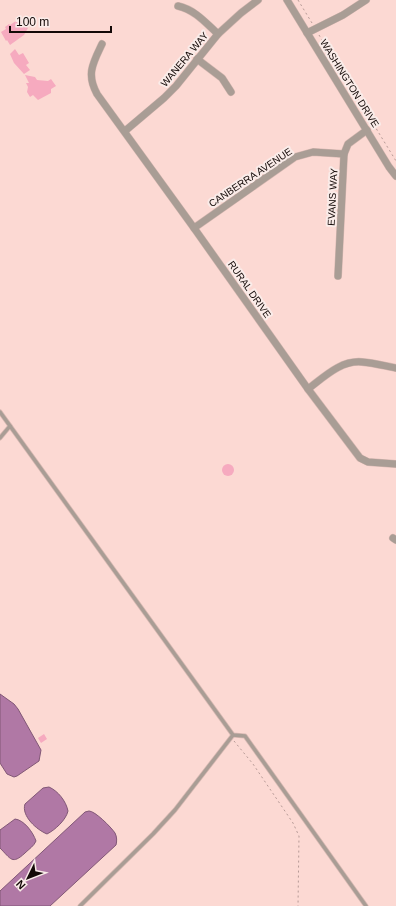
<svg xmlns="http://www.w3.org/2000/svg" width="396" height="906" font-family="Arial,sans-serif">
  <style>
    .water { fill: #b078a5; stroke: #815776 }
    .building { fill: #f6aabf }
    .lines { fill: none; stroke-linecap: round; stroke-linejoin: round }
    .service-casing { stroke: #d7b8b2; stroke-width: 5 }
    .minor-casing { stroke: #d7b8b2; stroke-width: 8 }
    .path { stroke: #b69a96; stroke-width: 1; stroke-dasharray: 2 3; stroke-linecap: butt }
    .service { stroke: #a99d95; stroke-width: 3.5 }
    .minor { stroke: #a99d95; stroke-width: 7 }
    .labels { text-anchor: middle; stroke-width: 4; stroke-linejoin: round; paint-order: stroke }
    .street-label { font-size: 10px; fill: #130907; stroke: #faece9 }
  </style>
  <rect width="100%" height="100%" fill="#fcd9d3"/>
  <g class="water">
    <polygon points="0,694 14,704 18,709 41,750 39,761 17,776 14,777 7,774 0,763"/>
    <path d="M49,787C58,791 66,801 68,811C66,820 55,830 47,834C37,830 21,816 25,804L43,788Z"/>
    <path d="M89,811C95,811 111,827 115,833C117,837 117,841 116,845L50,906H0V891L85,812Z"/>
    <path d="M15,819C24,820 33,832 36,841C34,846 29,849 25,853C12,865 11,859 0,848V830Z"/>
  </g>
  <g class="building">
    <polygon points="16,21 18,23 21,21 23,22 28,28 24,35 10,45 7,40 6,41 1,32 6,29 5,27 9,24 10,25"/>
    <polygon points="15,49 19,55 23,53 29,63 26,65 30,70 24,74 14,63 10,54"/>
    <polygon points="25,75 35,77 37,80 48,81 51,79 56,86 51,89 51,93 38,100 33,95 30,97 27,92 28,87 26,83 29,83"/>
    <circle cx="228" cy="470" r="6"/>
    <polygon points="44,734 47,739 41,743 38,738"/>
  </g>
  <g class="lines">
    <defs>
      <g id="service">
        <polyline points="0,412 233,735 245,736 366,906"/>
        <polyline points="0,438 10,426"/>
        <polyline points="80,906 153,834 175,810 233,735"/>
      </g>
      <g id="minor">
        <polyline points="287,0 389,167 396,176"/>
        <path d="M178,6C195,10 205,22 218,34"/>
        <polyline points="307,33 343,15 366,0"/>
        <path d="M102,44C93,63 86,74 97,94L194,228L308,389L360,458L368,462L396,464"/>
        <polyline points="197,59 222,78 231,92"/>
        <polyline points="125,131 164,98 176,86 218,34 241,13 258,0"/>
        <polyline points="194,228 295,157 313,152 344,154"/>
        <polyline points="338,276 344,154 348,144 367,130"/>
        <path d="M308,389C324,377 341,360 362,362C374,363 385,366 396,368"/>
        <polyline points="393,538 396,540"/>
      </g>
    </defs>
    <use href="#service" class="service-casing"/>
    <use href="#minor" class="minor-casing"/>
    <g class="path">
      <polyline points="298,0 312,23"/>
      <polyline points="319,35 396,161"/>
      <polyline points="234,741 253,764 293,823 299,836 298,906"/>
    </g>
    <use href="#service" class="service"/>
    <use href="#minor" class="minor"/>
  </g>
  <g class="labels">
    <g class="street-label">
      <text transform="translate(184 59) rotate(-50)" y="4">WANERA WAY</text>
      <text transform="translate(350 83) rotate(58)" y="4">WASHINGTON DRIVE</text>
      <text transform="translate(250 177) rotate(-34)" y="4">CANBERRA AVENUE</text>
      <text transform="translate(332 197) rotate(-87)" y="4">EVANS WAY</text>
      <text transform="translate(250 289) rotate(55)" y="4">RURAL DRIVE</text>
    </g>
  </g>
  <g transform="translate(28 878) rotate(227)" stroke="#faece9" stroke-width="3" paint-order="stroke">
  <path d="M0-3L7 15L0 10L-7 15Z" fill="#130907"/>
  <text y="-6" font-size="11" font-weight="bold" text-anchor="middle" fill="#130907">N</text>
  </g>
  <path d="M10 26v6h101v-6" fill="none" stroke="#130907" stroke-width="2"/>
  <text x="16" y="26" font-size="12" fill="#130907" stroke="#faece9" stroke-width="3" paint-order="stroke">100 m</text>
</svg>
